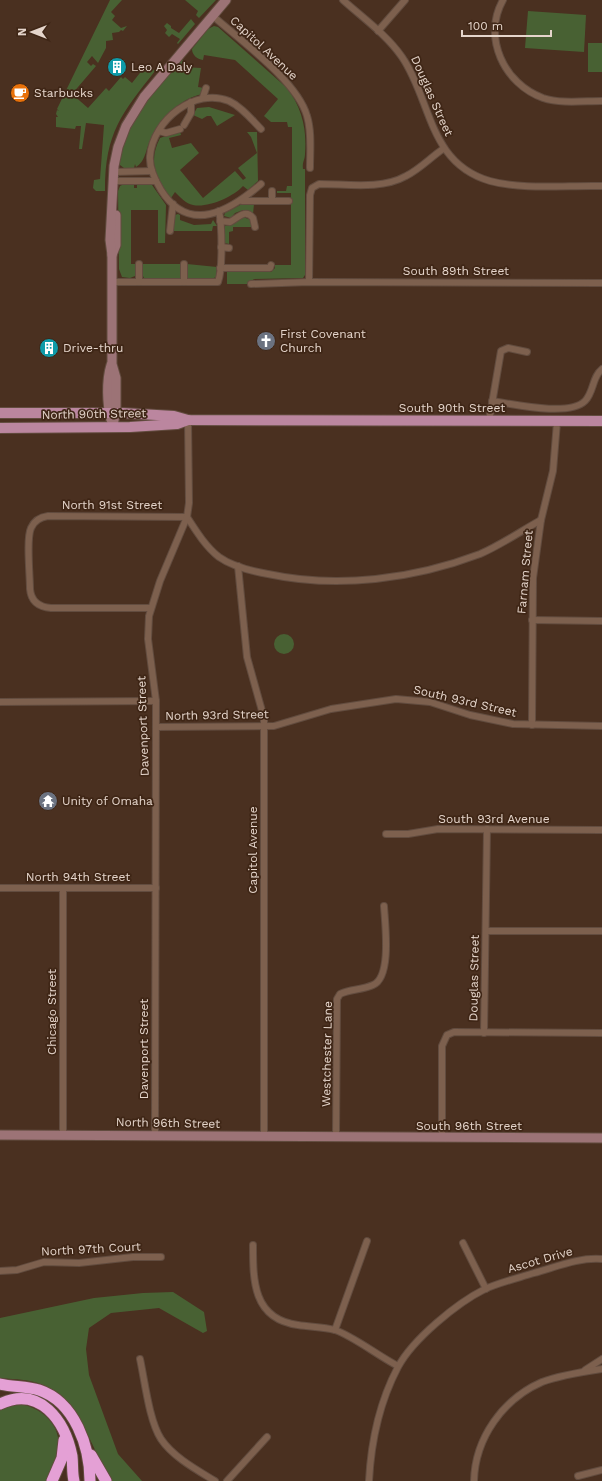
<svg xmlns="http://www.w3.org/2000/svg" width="602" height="1481" font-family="'Work Sans',sans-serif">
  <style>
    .green { fill: #486133 }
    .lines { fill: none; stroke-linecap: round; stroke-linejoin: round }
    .street-casing { stroke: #624c3f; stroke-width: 8 }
    .secondary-casing { stroke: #624c3f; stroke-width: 11 }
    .primary-casing { stroke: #624c3f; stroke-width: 12 }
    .highway-casing { stroke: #624c3f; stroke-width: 13 }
    .street { stroke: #7d604e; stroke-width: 6 }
    .secondary { stroke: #9c7376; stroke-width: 9 }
    .primary { stroke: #bb869f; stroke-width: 10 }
    .highway { stroke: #e4a0d5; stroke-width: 11 }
    .labels { text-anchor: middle; stroke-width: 3.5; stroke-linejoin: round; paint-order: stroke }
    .street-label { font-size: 12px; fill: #e5d5cb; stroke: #3f2616 }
    .poi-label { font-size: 12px; fill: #e5d5cb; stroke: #3f2616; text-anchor: start }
  </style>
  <rect width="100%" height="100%" fill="#4a3020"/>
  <g class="green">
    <path d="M110,0H122L111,12L115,16L112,20L121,28L127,26L123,31L121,30L119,32L112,33L113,40L106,41V48L98,63L92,56L87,62L91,66L93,64L96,66L72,94L88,108L106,88L109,91L121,77L123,79L125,77L132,83L147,64L155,71C122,113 105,133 105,189V191H96L93,188L94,180L100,179L104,125L86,123L82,149H79L81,126H76L75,129L56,127V117H58L56,114L57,110L59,111L57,109Z"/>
    <polygon points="185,0 216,0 199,18 196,15 198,11"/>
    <polygon points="528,11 586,15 584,52 525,48"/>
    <polygon points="191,19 195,24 178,44 177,43 180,39 172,34 169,37 165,33 167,30 164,26 167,23 171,26 171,28 179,33"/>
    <path d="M214,26L218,27L287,88C302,108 307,129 305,154C305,160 302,162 303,169H305V275L303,278L254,279L248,284H227V271L271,272L275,268V265H291V193H277V191H286L287,186H292V127H288L287,122H271L264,116L278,99L235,60L204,55L203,60C197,59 192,55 192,49L208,29Z"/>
    <rect x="588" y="43" width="14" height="29"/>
    <path d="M182,60H183V67L201,68L198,87L204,88L202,94C178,99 159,121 149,143C145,153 145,161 136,167L135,164L134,168H124L120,165C113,134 163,82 182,60Z"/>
    <polygon points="209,107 235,115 217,126 211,116 207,116 202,119 193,115 197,108"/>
    <path d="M180,131L181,135L169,138L172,148L191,143L199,153L180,170L203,198L235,171L243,180L246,178L238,168L257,153L251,137L247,132H257L258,181L248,190L243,186C233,197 208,208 193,205C186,204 180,197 175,192L171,198C155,178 148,162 160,138Z"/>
    <polygon points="124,184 134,184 134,188 137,188 137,184 152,185 166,205 165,243 158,243 158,210 131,210 131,264 136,264 135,276 130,278 122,277 119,269 118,191 120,186"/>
    <polygon points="242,204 254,204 253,214 243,210 235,213 231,218 224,216 225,213"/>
    <polygon points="178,214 180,215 180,220 194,225 211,224 213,220 217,226 213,226 212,231 173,231 175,215"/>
    <polygon points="243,217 251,220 251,227 233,227 233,231 229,232 229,244 225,243 225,226 232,224"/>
    <polygon points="142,264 181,264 181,277 180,278 144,278 142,274"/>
    <polygon points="187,264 217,267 216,277 212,279 188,278"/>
    <circle cx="284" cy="644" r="10"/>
    <path d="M173,1292L204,1312L207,1331L203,1333L159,1308L111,1313L89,1328L86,1349L89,1375L118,1454L142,1481H110C91,1446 77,1392 34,1382C23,1379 11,1379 0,1378V1318L94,1298L143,1293Z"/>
    <path d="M20,1404C44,1408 65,1429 57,1455C55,1464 50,1472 47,1481H0V1408Z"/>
  </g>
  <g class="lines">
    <defs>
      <g id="street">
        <path d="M343,0C363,18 387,35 402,57C432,101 428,163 490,181C522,190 568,185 602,186"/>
        <path d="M503,0C482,37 504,84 543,98C561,104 583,101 602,101"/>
        <path d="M213,16C241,41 297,81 307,116C312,132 310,151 310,168"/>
        <polyline points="378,31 405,0"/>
        <polyline points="203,97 206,88"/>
        <polyline points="184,125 191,113 191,102"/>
        <path d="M261,129C251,119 242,107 229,101C195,87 153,120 150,156C149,168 155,180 161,190C189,235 230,211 261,184"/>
        <polyline points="159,131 166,133 180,129"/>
        <polyline points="113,172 152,171"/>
        <polyline points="113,181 156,181"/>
        <polyline points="272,191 272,201"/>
        <polyline points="242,201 289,201"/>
        <path d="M220,221L230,222C238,218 245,208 253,218L255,227"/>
        <polyline points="170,231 173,204"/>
        <polyline points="221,247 229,248"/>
        <polyline points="220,268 270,268 271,265"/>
        <path d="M112,282H218C223,269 222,225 219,211"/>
        <polyline points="139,282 139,264"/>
        <polyline points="184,282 184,264"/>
        <path d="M309,282L310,195L312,188L319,184C347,184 381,190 406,176C420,169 431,157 443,149"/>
        <polyline points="251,284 309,282 602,283"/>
        <path d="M492,401C513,404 569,417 585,401C594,392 592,377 602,369"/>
        <polyline points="489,421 501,351 508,348 527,352"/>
        <polyline points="238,566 247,657 264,718 264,1136"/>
        <path d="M151,608H51C38,607 31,601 30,589C30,575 26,539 31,528C34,521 41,517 48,516L187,517C196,531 206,547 219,557C233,567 251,571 268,574C338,589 414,579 480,554C501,545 521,531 541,520"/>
        <polyline points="532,620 602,621"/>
        <polyline points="0,702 156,701"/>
        <polyline points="532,725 533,578 541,520 553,471 557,422"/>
        <polyline points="156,727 274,726 331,709 396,699 430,702 470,715 513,724 602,726"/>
        <polyline points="386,834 408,834 438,829 602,830"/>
        <polyline points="0,888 156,888"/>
        <polyline points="486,931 602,931"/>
        <polyline points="484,1033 487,829"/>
        <polyline points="63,1135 63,889"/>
        <polyline points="155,1135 156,701 148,639 149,616 160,581 187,517 189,503 188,420"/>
        <path d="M336,1137L337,999L340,994C350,989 362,990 373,985C392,977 385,924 384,906"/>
        <polyline points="442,1137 442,1046 447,1035 454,1032 602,1033"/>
        <polyline points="463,1243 486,1289"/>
        <path d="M253,1245C253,1281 253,1319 298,1325C310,1327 323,1327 335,1330C353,1336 380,1357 398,1366"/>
        <polyline points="0,1271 17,1270 44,1262 79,1263 133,1257 161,1257"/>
        <polyline points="335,1330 367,1241"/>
        <path d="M140,1359C145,1382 149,1420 161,1439C173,1457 197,1470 215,1481"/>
        <polyline points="585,1370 602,1359"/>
        <polyline points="578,1476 602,1470"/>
        <polyline points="227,1481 267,1437"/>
        <path d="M369,1481C371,1443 380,1401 398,1367C413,1339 457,1303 485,1289C501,1282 518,1278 534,1273C556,1267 579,1257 602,1259"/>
        <path d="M474,1481C475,1438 503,1399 542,1382C561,1375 582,1372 602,1369"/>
      </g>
      <g id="secondary">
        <polyline points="112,255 116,245 116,215"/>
        <path d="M111,420C107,404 106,381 111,365"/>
        <polyline points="113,427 116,407 116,378 112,364 112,255 110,240 114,166 118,147 126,126 144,97 226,0"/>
        <polyline points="0,1135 602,1138"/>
      </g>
      <g id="primary">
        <polyline points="0,413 122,413 174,416 188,420 602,421"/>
        <polyline points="0,428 130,427 177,424 188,420"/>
      </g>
      <g id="highway">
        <path d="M0,1384C13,1387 27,1386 39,1390C75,1402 90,1447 90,1481"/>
        <path d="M0,1404C40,1385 65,1421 72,1456C73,1465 72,1473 74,1481"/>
        <polyline points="91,1455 106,1481"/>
        <polyline points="52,1481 62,1458 64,1440"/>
      </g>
    </defs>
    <use href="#street" class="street-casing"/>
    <use href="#secondary" class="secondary-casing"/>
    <use href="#primary" class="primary-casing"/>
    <use href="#highway" class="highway-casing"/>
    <use href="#street" class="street"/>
    <use href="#secondary" class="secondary"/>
    <use href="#primary" class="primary"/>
    <use href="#highway" class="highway"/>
  </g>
  <defs>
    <symbol id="building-disc" viewBox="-11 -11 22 22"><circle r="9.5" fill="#0f9aa8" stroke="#3f2616"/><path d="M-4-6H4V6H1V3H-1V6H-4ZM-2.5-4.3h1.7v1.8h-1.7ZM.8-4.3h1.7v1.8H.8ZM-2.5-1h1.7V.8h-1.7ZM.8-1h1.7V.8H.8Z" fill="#fff"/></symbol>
    <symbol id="cafe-disc" viewBox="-11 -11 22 22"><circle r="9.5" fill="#e8710a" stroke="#3f2616"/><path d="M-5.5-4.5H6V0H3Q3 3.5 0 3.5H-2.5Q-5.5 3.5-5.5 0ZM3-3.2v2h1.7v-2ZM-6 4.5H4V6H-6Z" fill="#fff"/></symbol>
    <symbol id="church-disc" viewBox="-11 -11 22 22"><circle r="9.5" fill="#6b7280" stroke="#3f2616"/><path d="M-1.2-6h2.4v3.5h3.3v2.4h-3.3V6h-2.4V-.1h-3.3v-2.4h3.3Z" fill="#fff"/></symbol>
    <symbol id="temple-disc" viewBox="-11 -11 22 22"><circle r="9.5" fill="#6b7280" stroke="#3f2616"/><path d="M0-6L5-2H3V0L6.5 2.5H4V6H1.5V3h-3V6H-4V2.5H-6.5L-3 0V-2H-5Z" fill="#fff"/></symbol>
  </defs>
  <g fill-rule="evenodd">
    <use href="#building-disc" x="106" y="56" width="22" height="22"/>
    <use href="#cafe-disc" x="9" y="82" width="22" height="22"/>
    <use href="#church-disc" x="255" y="330" width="22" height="22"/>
    <use href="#building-disc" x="38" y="337" width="22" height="22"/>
    <use href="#temple-disc" x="37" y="790" width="22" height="22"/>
  </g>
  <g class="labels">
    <g class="street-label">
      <text transform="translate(264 48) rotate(43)" y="4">Capitol Avenue</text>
      <text transform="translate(432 96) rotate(66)" y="4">Douglas Street</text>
      <text x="456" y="275">South 89th Street</text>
      <text x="452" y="412">South 90th Street</text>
      <text transform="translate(94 414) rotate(-1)" y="4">North 90th Street</text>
      <text x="112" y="509">North 91st Street</text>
      <text transform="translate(525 572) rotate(-85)" y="4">Farnam Street</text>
      <text transform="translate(465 701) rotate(13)" y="4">South 93rd Street</text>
      <text transform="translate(217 715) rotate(-1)" y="4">North 93rd Street</text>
      <text transform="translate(143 726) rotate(-92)" y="4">Davenport Street</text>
      <text x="494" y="823">South 93rd Avenue</text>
      <text transform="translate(253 850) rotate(-90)" y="4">Capitol Avenue</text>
      <text x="78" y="881">North 94th Street</text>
      <text transform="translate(474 978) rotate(-89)" y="4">Douglas Street</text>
      <text transform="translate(52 1012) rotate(-90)" y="4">Chicago Street</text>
      <text transform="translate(144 1049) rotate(-90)" y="4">Davenport Street</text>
      <text transform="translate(327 1054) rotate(-89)" y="4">Westchester Lane</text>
      <text transform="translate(168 1123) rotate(1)" y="4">North 96th Street</text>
      <text x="469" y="1130">South 96th Street</text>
      <text transform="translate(91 1249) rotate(-3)" y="4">North 97th Court</text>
      <text transform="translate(540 1260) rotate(-16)" y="4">Ascot Drive</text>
    </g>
    <g class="poi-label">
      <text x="131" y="71">Leo A Daly</text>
      <text x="34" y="97">Starbucks</text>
      <text x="280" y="338">First Covenant<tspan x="280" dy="14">Church</tspan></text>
      <text x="63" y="352">Drive-thru</text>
      <text x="62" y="805">Unity of Omaha</text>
    </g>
  </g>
  <g transform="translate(32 32) rotate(270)" stroke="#3f2616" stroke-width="3" paint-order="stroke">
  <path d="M0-3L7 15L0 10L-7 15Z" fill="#e5d5cb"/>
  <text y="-6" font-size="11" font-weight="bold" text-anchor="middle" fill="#e5d5cb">N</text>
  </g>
  <path d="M462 30v6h89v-6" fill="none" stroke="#e5d5cb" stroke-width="2"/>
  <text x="468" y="30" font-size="12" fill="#e5d5cb" stroke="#3f2616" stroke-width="3" paint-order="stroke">100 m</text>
</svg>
